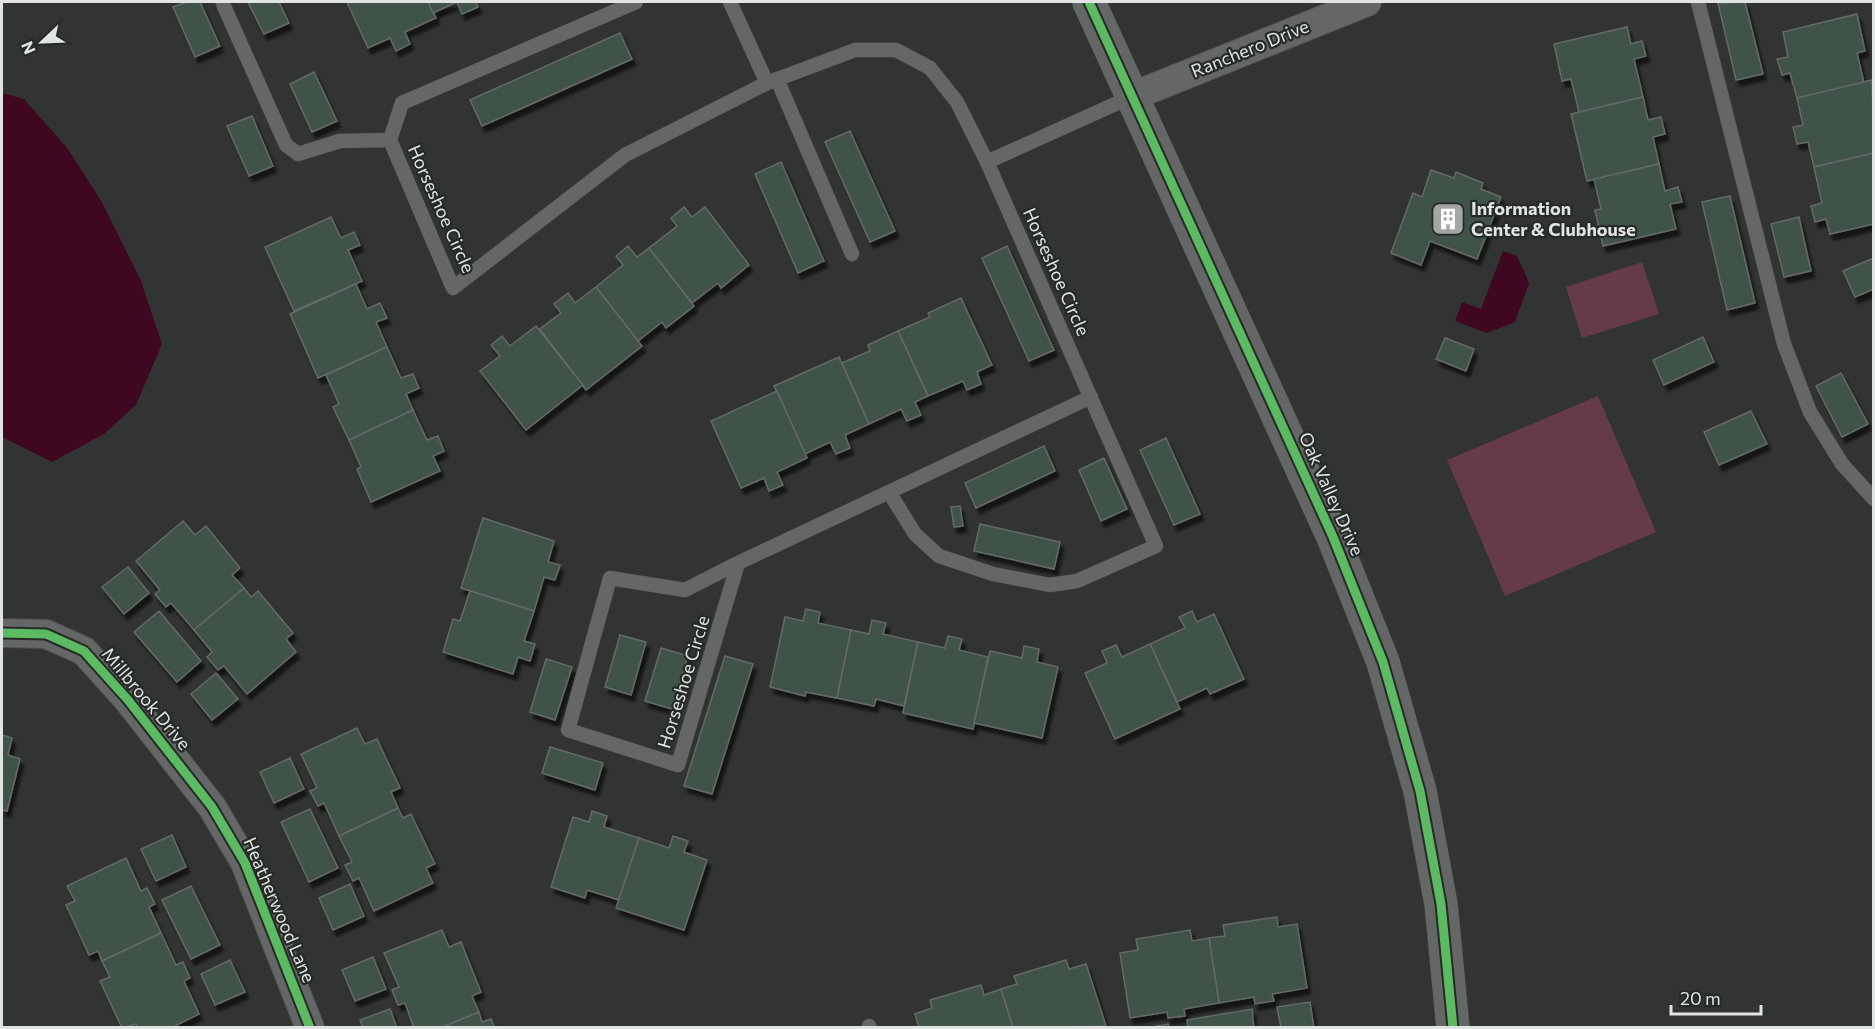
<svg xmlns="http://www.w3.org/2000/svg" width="1875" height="1029" font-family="Commissioner,sans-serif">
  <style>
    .green { fill: #653b47 }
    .water { fill: #400820 }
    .building { fill: #3f534a; stroke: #666967; stroke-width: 1.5; filter: url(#shadow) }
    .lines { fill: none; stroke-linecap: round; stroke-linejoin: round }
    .lane-casing { stroke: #4d504f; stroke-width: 15 }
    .street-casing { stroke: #4d504f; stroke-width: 30 }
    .secondary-casing { stroke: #4d504f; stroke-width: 34 }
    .lane { stroke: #646765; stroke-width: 14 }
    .street { stroke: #646765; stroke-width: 28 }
    .secondary { stroke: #646765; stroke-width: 33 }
    .cycleway-casing { stroke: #262b28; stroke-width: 13 }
    .cycleway { stroke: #5cba63; stroke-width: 9 }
    .labels { text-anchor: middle; stroke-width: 4.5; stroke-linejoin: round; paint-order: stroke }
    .street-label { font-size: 18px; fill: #e0e4e2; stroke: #262b28 }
    .poi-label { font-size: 18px; font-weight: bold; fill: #e0e4e2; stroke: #262b28; text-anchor: start }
  </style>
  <defs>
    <filter id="shadow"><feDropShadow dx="3.5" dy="6" stdDeviation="1.5" flood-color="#0009"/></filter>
  </defs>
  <rect width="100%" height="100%" fill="#313432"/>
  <g class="green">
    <polygon points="1642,262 1659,314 1582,338 1566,287"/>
    <polygon points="1598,396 1656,532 1505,596 1447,460"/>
  </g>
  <g class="water">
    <polygon points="2,93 24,99 68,149 103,204 141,281 162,344 136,405 104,434 52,462 2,437"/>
    <polygon points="1503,251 1517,256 1529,283 1515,322 1487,333 1455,321 1462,302 1481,309"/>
  </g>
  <g class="building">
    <polygon points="187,2 200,2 220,46 195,57 173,7"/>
    <polygon points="248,2 279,2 289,23 264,34"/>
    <polygon points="347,2 428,2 436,18 405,32 410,44 396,51 390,38 368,48"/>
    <polygon points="428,2 476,2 478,7 462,14 457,2 433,13"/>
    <polygon points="1745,2 1763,74 1736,80 1718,3"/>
    <polygon points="1857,14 1865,51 1857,53 1864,83 1797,98 1790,73 1782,75 1777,59 1788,57 1783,32"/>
    <polygon points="1627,27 1631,44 1642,41 1646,56 1634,59 1643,97 1579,112 1571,79 1562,81 1554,44"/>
    <polygon points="620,33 632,59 482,126 470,100"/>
    <polygon points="314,72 337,121 312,132 290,84"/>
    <polygon points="1872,80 1874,153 1814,167 1808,142 1797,144 1793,127 1803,125 1797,98"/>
    <polygon points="1643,97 1648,120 1661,117 1665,134 1653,137 1659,164 1587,181 1571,114"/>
    <polygon points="252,116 273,166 249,176 227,126"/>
    <polygon points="850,131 895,231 870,242 825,142"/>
    <polygon points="1874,153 1874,224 1830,234 1826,219 1815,222 1811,206 1822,203 1814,167"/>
    <polygon points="781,162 824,261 798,273 755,174"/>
    <polygon points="1659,164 1665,191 1678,187 1682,202 1670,204 1676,229 1603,246 1595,210 1601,209 1594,179"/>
    <polygon points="1431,170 1454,178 1456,172 1483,183 1481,189 1501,197 1477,259 1430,241 1421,265 1391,253 1413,193 1422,197"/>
    <polygon points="1730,196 1755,303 1727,310 1702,202"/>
    <polygon points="684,207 692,217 705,207 749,265 721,288 718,283 692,303 649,248 677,226 671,218"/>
    <polygon points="331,217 341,238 354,232 360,245 348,250 362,281 294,311 265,247"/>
    <polygon points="1799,217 1811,271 1784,277 1771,224"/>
    <polygon points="628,246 637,257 649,248 694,306 666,328 662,322 638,341 596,287 623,265 616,256"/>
    <polygon points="1007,246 1054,350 1029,361 982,258"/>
    <polygon points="1874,258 1874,289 1855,297 1843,271"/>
    <polygon points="356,284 367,309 380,303 387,318 376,322 387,347 318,378 290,314"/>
    <polygon points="596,287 642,346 586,390 540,329 561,313 554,304 568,293 575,303"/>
    <polygon points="961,298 992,365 977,372 981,384 967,390 963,381 928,396 898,331 930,317 928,313"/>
    <polygon points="536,326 583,385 526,430 480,371 500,356 491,345 502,336 510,346"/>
    <polygon points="898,331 928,396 915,402 921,415 907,421 901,409 869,424 842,363 870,351 868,345"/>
    <polygon points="1703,337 1714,362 1664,385 1653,360"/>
    <polygon points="1445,338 1474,349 1466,371 1436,359"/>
    <polygon points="387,347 401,378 413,374 419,388 406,394 413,410 349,440 333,407 339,404 326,375"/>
    <polygon points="839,357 869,424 845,435 850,448 836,454 830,442 805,454 774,386"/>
    <polygon points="1841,373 1868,424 1842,437 1816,386"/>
    <polygon points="777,391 807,458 777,472 783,485 769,491 764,478 741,488 711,421"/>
    <polygon points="413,410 427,440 438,436 444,451 433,456 440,471 371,502 357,469 361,467 349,440"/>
    <polygon points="1751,411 1767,444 1719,465 1704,432"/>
    <polygon points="1166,438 1200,514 1174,525 1140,450"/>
    <polygon points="1044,446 1055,471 976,508 965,483"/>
    <polygon points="1104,458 1127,509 1101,521 1079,470"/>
    <polygon points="960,506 963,526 954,527 951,507"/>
    <polygon points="483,518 554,541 548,562 560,565 555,580 544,577 534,611 461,588"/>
    <polygon points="183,521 195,535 206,526 240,568 232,575 244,588 194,630 171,603 166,607 155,594 160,590 136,561"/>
    <polygon points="980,524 1060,542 1054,569 974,551"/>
    <polygon points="128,567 149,593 124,614 102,587"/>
    <polygon points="244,588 251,597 258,591 293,633 286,639 296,652 247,694 224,666 218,670 207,657 212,652 194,630"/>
    <polygon points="470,591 534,611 524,641 535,644 530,661 518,657 513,674 443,652 453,619 460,621"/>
    <polygon points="806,609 820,612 818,623 851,630 837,698 806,692 805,696 770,687 785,617 803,621"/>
    <polygon points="159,611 201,661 177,682 134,632"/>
    <polygon points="1192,611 1197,622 1214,614 1244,679 1210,694 1207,688 1177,702 1150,644 1185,628 1179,617"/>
    <polygon points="872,620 886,623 883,634 918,642 904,706 876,699 874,706 837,698 851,630 869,634"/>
    <polygon points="620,635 646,642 631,695 605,687"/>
    <polygon points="948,636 962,639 959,650 988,657 973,729 903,713 918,642 945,648"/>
    <polygon points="1150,644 1180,709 1115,739 1085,673 1107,663 1102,651 1116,645 1122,657"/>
    <polygon points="1024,646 1039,649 1037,662 1058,667 1042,738 974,723 990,651 1022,658"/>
    <polygon points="661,648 688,656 672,709 645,701"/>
    <polygon points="725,656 753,664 712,794 684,786"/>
    <polygon points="546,659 572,667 555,720 530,712"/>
    <polygon points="216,673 238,699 212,720 191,694"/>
    <polygon points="357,728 365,744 377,739 400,788 391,792 398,808 339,836 324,803 318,806 310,791 317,788 301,754"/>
    <polygon points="2,735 12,738 8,755 20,759 7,811 2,810"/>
    <polygon points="550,747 603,763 595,790 542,773"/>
    <polygon points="290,758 304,789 274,803 260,772"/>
    <polygon points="398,808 403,818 411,814 435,864 426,868 433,883 374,911 359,878 353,881 345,865 352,862 339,836"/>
    <polygon points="310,809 338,868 309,882 281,822"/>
    <polygon points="592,811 607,816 604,827 639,838 619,900 587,890 585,898 551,887 573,817 589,822"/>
    <polygon points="172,835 186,867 156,881 141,849"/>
    <polygon points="673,836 688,841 684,852 707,860 684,930 616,908 639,838 669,848"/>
    <polygon points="126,858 141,891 147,888 155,904 149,907 161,933 102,961 98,951 89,955 66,905 75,901 67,886"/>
    <polygon points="350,884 364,916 333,930 319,898"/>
    <polygon points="191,886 220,945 191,959 162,900"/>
    <polygon points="1277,917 1278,927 1297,924 1307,988 1272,994 1274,1001 1255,1004 1254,997 1219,1003 1209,938 1225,936 1223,925"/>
    <polygon points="442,930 449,947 461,942 481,992 472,996 479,1012 440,1028 414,1028 405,1003 398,1005 392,990 399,987 384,953"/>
    <polygon points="1190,930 1192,941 1209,938 1219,1003 1184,1009 1185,1016 1168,1018 1167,1012 1130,1018 1120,953 1138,950 1136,939"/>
    <polygon points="161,933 176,965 183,962 190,978 184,981 199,1014 171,1028 137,1028 136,1024 122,1028 100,981 110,977 102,961"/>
    <polygon points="373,957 386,989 355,1001 342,970"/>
    <polygon points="230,960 245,992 215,1005 201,974"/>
    <polygon points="1066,960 1069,969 1086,964 1106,1026 1013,1028 1001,989 1017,984 1014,976"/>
    <polygon points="981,985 984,995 1001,989 1013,1028 919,1028 915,1014 932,1008 930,1000"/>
    <polygon points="1310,1002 1314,1028 1281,1028 1277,1007"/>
    <polygon points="390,1009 397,1028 363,1028 360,1020"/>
    <polygon points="1252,1009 1254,1028 1188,1028 1187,1020"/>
    <polygon points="479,1012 482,1022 491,1019 495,1028 440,1028"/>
    <polygon points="1168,1024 1169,1028 1146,1028"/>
  </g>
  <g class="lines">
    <defs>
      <g id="lane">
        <polyline points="636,2 402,103 390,140 453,288 625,155 767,83 855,50 896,50 930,68 957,102 987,162 1156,546 1077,581 1050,585 993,574 939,556 915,534 889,492"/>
        <polyline points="730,2 767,83"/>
        <polyline points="1698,2 1784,344 1810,412 1842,464 1874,499"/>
        <polyline points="223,4 286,145 298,154 340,141 390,140"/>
        <polyline points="777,79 852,254"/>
        <polyline points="987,162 1133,96"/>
        <polyline points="738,563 678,765 568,730 610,578 685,590 738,563 1091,397"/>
        <polyline points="869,1026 870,1028"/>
      </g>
      <g id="street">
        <polyline points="1133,96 1367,2"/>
        <polyline points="2,633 46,634 84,651 128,700 212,807 245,863 310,1028"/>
      </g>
      <polyline id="secondary" points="1089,2 1333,537 1383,662 1420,791 1441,904 1453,1028"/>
    </defs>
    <use href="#lane" class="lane-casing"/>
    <use href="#street" class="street-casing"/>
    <use href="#secondary" class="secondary-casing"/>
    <use href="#lane" class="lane"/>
    <use href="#street" class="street"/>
    <use href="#secondary" class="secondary"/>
    <defs>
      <g id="cycleway">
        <polyline points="1089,2 1333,537 1383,662 1420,791 1441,904 1453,1028"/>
        <polyline points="2,633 46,634 84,651 128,700 212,807 245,863 310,1028"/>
      </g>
    </defs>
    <use href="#cycleway" class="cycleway-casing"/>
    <use href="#cycleway" class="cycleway"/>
  </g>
  <defs>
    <symbol id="building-square" viewBox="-11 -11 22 22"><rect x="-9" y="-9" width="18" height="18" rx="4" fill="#a3a6a4" stroke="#262b28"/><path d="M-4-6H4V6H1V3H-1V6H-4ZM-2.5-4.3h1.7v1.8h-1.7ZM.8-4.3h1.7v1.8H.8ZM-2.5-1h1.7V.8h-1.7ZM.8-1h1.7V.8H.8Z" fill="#fff"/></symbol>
  </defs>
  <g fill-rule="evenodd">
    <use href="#building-square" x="1429" y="200" width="38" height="38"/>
  </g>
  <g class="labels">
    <g class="street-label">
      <text transform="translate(1250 49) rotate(-22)" y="6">Ranchero Drive</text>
      <text transform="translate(441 209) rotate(66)" y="6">Horseshoe Circle</text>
      <text transform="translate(1056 272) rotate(66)" y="6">Horseshoe Circle</text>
      <text transform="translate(1331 494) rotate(66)" y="6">Oak Valley Drive</text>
      <text transform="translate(684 682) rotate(-73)" y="6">Horseshoe Circle</text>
      <text transform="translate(146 699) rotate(50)" y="6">Millbrook Drive</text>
      <text transform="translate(279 910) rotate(67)" y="6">Heatherwood Lane</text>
    </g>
    <g class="poi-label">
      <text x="1471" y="215">Information<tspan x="1471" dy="21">Center &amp; Clubhouse</tspan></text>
    </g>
  </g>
  <rect width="1875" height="1029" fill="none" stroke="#e0e4e2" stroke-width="6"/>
  <g transform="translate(42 42) rotate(247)" stroke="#262b28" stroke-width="4.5" paint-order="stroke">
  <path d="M0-4.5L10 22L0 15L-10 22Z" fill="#e0e4e2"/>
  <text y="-9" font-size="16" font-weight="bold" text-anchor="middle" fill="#e0e4e2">N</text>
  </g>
  <path d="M1671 1005v9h90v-9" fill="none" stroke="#e0e4e2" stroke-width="3"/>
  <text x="1680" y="1005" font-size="18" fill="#e0e4e2" stroke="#262b28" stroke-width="4.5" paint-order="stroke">20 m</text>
</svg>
